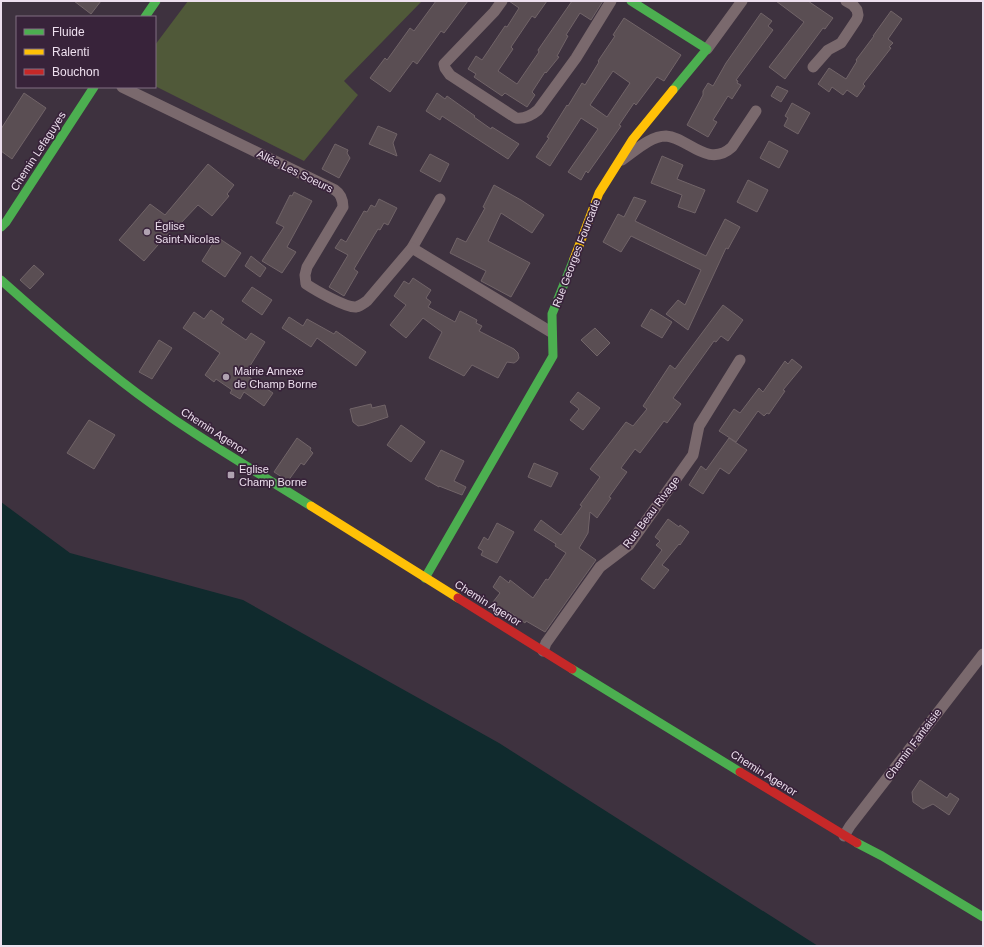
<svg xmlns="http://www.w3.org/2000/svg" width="984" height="947" font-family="Helvetica,sans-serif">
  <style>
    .green { fill: #505939 }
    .water { fill: #102a2d }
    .building { fill: #5a4e53; stroke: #716468; fill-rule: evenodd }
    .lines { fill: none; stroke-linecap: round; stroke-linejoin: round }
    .street { stroke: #7a696d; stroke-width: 11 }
    .fast { stroke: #4caf50; stroke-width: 9 }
    .slow { stroke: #ffc107; stroke-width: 9 }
    .jam { stroke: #c62828; stroke-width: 9 }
    .poi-dot { fill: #b0a2b1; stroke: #38233a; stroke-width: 1.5 }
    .labels { text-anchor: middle; stroke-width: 3.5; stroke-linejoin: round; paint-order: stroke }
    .street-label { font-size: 11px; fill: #eddfee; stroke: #38233a }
    .poi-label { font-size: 11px; fill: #eddfee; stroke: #38233a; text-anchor: start }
  </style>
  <rect width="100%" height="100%" fill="#3e323f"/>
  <polygon class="green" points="188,1 422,1 344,81 358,95 304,161 155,86 155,45"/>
  <polygon class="water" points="1,502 70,553 243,600 499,743 818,946 1,946"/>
  <g class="building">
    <polygon points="74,1 101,1 91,14"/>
    <polygon points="436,1 468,1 444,33 441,31 417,64 413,61 390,92 370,78 385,58 387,60 410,28 414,31"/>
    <polygon points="509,1 547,1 535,18 532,16 511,47 513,49 498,71 517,84 539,52 538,50 572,1 603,1 591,20 580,13 566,35 568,36 557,56 559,57 546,73 545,72 532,92 535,95 527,107 505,93 502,96 474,77 476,74 468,69 476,56 482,60 505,26 507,27 519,8"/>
    <polygon points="776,1 808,1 833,18 825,29 823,28 785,79 769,67 804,22"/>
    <polygon points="891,11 902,19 888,39 893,43 889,47 891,48 863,84 865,86 857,97 847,90 843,95 832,87 829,92 818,84 829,68 846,79 857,61 856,60 874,36 873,36"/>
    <polygon points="761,13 772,21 768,26 773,30 736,80 738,81 737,83 741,85 732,99 728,96 713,120 717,122 708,137 687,125 703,95 703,91 708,83 713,86 726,63"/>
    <path d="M624,18L681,55L664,81L657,77L636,105L634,103L619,125L621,126L588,173L586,171L581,180L568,172L598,129L581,118L550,166L536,157L549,138L547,137L567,105L568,106L582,83L585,85L599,62L598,61L615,36L613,35ZM613,71L630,83L607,117L590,105Z"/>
    <polygon points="777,86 788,91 781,102 771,96"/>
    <polygon points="24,93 46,108 12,159 1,151 1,129"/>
    <polygon points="437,93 445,99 447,96 475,116 474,117 491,129 492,127 519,144 508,159 442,116 440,120 426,111"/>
    <polygon points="792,103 810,113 798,134 784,126 788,118 785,116"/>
    <polygon points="378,126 397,134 393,143 397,156 369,144"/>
    <polygon points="769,141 788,151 779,168 760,158"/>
    <polygon points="335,144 348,150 347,153 350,158 339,178 322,169"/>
    <polygon points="430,154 449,164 440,182 420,171"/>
    <polygon points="662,156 683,165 677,179 705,190 695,213 678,207 682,195 651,183"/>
    <polygon points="208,164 234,185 227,194 229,196 212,216 198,205 180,224 178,222 144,261 119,240 150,204 165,215"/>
    <polygon points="748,180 768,190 757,212 737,202"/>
    <polygon points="494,185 521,200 544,215 532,233 501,213 488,241 530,263 511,297 481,281 486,271 450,253 457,238 466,242 485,208 483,207"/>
    <polygon points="294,192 312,201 287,247 296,252 282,273 262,261 284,227 276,223 290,195 292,196"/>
    <polygon points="634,197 646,201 635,221 706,256 725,219 740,227 728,249 726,248 688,330 666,314 678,300 685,305 701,270 631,236 621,252 603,242 618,214 624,217"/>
    <polygon points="379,199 397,208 388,225 384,223 380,230 378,229 354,269 358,272 344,296 329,287 348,255 335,248 341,239 346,242 364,211 367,212 371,205 375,207"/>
    <polygon points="217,237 241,253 225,277 202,261"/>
    <polygon points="251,256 266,268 260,277 245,266"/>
    <polygon points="34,265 44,274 30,289 20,280"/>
    <polygon points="413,278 431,290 426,298 431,302 428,307 455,322 460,311 477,320 476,323 482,326 479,331 514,349 518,353 519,358 517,361 514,363 507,362 498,378 472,365 464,376 429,358 442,332 423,318 406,338 390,325 406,305 394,296 404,281 409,284"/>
    <polygon points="252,287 272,300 262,315 242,301"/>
    <polygon points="723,305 743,320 728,341 721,336 716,342 714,341 673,398 681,404 667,423 664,421 640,453 635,449 621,468 627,472 609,497 611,498 597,518 590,512 588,533 579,548 596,560 557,615 545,632 526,621 525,623 508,611 506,613 493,602 500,593 493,587 500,576 509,583 510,580 533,598 546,579 548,580 566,553 555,546 556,544 534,530 541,520 561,535 582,506 580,505 600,477 590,469 626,422 633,426 647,409 643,406 670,365 675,369"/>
    <polygon points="651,309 672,322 662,338 641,326"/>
    <polygon points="211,310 224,319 221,323 246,340 251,333 265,342 248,369 249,370 246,375 273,393 264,406 244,392 240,399 230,393 232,390 216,379 214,382 205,375 220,353 183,328 194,312 204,319"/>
    <polygon points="289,317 303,326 307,319 334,334 336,331 366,352 356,366 317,338 311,347 282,328"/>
    <polygon points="595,328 610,343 597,356 581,340"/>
    <polygon points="159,340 172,348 152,379 139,372"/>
    <polygon points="792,359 802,367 783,390 785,391 769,414 767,413 764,416 758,411 736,442 719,431 734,409 740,413 759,388 763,392 785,361 788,364"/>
    <polygon points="578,392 600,408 583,430 570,420 579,409 570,402"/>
    <polygon points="371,404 372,408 385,405 388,417 364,425 358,426 353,422 350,409"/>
    <polygon points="89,420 115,435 94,469 67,453"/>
    <polygon points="401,425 425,442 411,462 387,445"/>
    <polygon points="297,438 311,448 310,450 313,453 304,465 301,463 288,481 274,472"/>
    <polygon points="729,438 747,450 729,474 720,468 703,494 689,485 701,466 706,470"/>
    <polygon points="441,450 464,461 454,481 466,487 462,495 439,486 439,487 425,479"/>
    <polygon points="534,463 558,473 551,487 528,477"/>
    <polygon points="668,519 679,527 680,525 689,532 680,545 679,544 662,565 669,570 654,589 641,579 662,550 656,545 660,541 655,537"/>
    <polygon points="497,523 514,532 497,563 481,555 483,551 478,548 484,537 488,540"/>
    <polygon points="920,780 947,798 950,793 959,799 949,815 933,804 923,809 913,802 912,792"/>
  </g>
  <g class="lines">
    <g class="street">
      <path d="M502,1L494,12L444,64L445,68L450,75L516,118C525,119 531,116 538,110L576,58L611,1"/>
      <polyline points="707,49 742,1"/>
      <polyline points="813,67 828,50 841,43 857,19 858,15 857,10 853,5 846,1"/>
      <path d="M122,87L335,190C341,194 343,199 343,207L307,267L305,275L306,284C315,290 346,308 356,307C360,306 364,303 367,301L412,248L440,199"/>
      <path d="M622,160C635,151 650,136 666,136C687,137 708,169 732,147L756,111"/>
      <polyline points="412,248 551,332"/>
      <polyline points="543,651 546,643 600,567 629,545 693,455 699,426 740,360"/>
      <polyline points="844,836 850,826 983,654"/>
    </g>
    <g class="fast">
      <polyline points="631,1 707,49 673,90"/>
      <polyline points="145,17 156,1"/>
      <polyline points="1,227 6,222 94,87"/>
      <path d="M1,280C40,315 80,349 121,381C181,428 247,466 311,506"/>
      <polyline points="425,578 553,356 552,314 574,259"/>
      <polyline points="572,669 740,772"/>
      <polyline points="857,843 882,856 983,917"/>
    </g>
    <g class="slow">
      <polyline points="574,259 599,193 633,139 673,90"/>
      <polyline points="311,506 458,598"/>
    </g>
    <g class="jam">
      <polyline points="458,598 572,669"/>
      <polyline points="740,772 857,843"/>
    </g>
  </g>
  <g class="poi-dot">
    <circle cx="147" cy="232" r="4"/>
    <circle cx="226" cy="377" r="4"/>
    <rect x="227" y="471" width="8" height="8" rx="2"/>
  </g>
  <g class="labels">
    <g class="street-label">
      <text transform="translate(38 151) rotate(-57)" y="4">Chemin Lefaguyes</text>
      <text transform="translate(295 171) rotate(26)" y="4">Allée Les Soeurs</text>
      <text transform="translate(576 253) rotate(-69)" y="4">Rue Georges Fourcade</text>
      <text transform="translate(214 431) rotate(33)" y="4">Chemin Agenor</text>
      <text transform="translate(651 512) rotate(-53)" y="4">Rue Beau Rivage</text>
      <text transform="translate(488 603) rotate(32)" y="4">Chemin Agenor</text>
      <text transform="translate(913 744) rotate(-53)" y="4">Chemin Fantaisie</text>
      <text transform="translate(764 773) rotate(32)" y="4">Chemin Agenor</text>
    </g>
    <g class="poi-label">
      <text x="155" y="230">Église<tspan x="155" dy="13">Saint-Nicolas</tspan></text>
      <text x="234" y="375">Mairie Annexe<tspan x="234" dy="13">de Champ Borne</tspan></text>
      <text x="239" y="473">Eglise<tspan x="239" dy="13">Champ Borne</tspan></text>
    </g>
  </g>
  <rect width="984" height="947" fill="none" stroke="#eddfee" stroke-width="4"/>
  <rect x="16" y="16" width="140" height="72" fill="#38233a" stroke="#806e82"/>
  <rect x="24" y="29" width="20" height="6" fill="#4caf50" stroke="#806e82"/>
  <text x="52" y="36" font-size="12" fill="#eddfee">Fluide</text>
  <rect x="24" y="49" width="20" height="6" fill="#ffc107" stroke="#806e82"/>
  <text x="52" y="56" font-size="12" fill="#eddfee">Ralenti</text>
  <rect x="24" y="69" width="20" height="6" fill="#c62828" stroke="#806e82"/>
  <text x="52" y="76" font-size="12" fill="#eddfee">Bouchon</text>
</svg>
